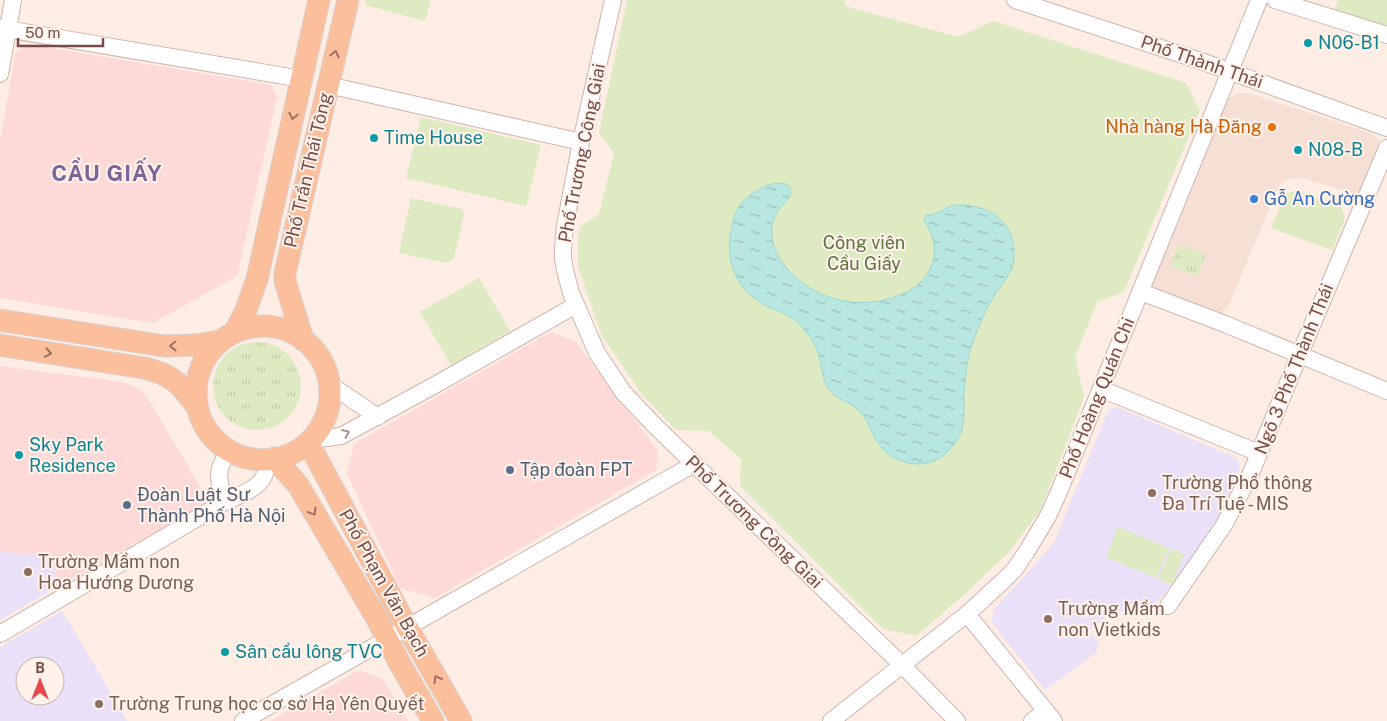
<svg xmlns="http://www.w3.org/2000/svg" width="1387" height="721" font-family="'Public Sans',sans-serif">
  <style>
    .residential { fill: #f6dfd5 }
    .commercial { fill: #fdd9d8 }
    .education { fill: #eae1f9; fill-rule: evenodd }
    .grass { fill: url(#grass-tufts) }
    .green { fill: #ddeac2 }
    .water { fill: url(#water-ripples); stroke: #9ed8d3 }
    .lines { fill: none; stroke-linecap: round; stroke-linejoin: round }
    .minor-casing { stroke: #d0b4ad; stroke-width: 18 }
    .major-casing { stroke: #d9cdcc; stroke-width: 23 }
    .minor { stroke: #fff; stroke-width: 16 }
    .major { stroke: #fcbf9c; stroke-width: 21 }
    .oneway { stroke: #9e7062 }
    .oneway2 { stroke: #ad9592 }
    .culture-dot { fill: #0f9aa8; stroke: #fff2eb; stroke-width: 2 }
    .food-dot { fill: #e8710a; stroke: #fff2eb; stroke-width: 2 }
    .shop-dot { fill: #3f7fe0; stroke: #fff2eb; stroke-width: 2 }
    .service-dot { fill: #5c6f8a; stroke: #fff2eb; stroke-width: 2 }
    .education-dot { fill: #8d6e63; stroke: #fff2eb; stroke-width: 2 }
    .labels { text-anchor: middle; stroke-width: 4; stroke-linejoin: round; paint-order: stroke }
    .culture-label { font-size: 18px; fill: #0d838f; stroke: #fff2eb; text-anchor: start }
    .street-label { font-size: 18px; fill: #764e49; stroke: #fff2eb }
    .food-label { font-size: 18px; fill: #c56008; stroke: #fff2eb; text-anchor: end }
    .shop-label { font-size: 18px; fill: #366cbe; stroke: #fff2eb; text-anchor: start }
    .park-label { font-size: 18px; fill: #5d753e; stroke: #fff2eb }
    .service-label { font-size: 18px; fill: #4e5e75; stroke: #fff2eb; text-anchor: start }
    .education-label { font-size: 18px; fill: #785e54; stroke: #fff2eb; text-anchor: start }
    .district-label { font-size: 22px; font-weight: bold; letter-spacing: 1px; fill: #7a6499; stroke: #fff2eb }
  </style>
  <defs>
    <pattern id="grass-tufts" width="24" height="20" patternUnits="userSpaceOnUse" patternTransform="scale(1.25)"><rect width="24" height="20" fill="#ddeac2"/><path d="M3 7l-1-3M5 7V3M7 7l1-3M15 17l-1-3M17 17v-4M19 17l1-3" fill="none" stroke="#c1caa8"/></pattern>
    <pattern id="water-ripples" width="26" height="14" patternUnits="userSpaceOnUse" patternTransform="scale(1.25)"><rect width="26" height="14" fill="#b8e6e1"/><path d="M2 4q2-2 4 0t4 0M15 11q2-2 4 0t4 0" fill="none" stroke="#9abdb8"/></pattern>
  </defs>
  <rect width="100%" height="100%" fill="#fdede4"/>
  <polygon class="residential" points="1240,93 1248,93 1370,133 1379,140 1379,146 1364,186 1359,191 1355,193 1344,191 1303,178 1292,178 1282,183 1278,188 1229,305 1225,311 1216,315 1157,292 1154,287 1153,282 1225,102 1232,96"/>
  <g class="commercial">
    <polygon points="28,44 271,85 277,97 237,276 153,323 0,298 0,143 15,54"/>
    <polygon points="551,332 576,342 658,451 656,470 435,598 400,588 347,474 354,444"/>
    <polygon points="0,366 122,382 133,386 141,391 150,402 209,502 55,588 57,556 0,552"/>
    <polygon points="359,670 383,679 408,721 270,721"/>
  </g>
  <g class="education">
    <polygon points="1116,407 1237,458 1240,468 1219,517 1203,547 1171,586 1148,612 1126,613 1103,605 1109,615 1089,631 1099,643 1096,653 1045,690 992,623 993,611 1053,544 1108,411"/>
    <polygon points="0,552 57,556 55,588 0,620"/>
    <path d="M62,611L108,688L127,721H0V647ZM25,666H55V696H25Z"/>
  </g>
  <g class="grass">
    <polygon points="1179,244 1206,255 1197,277 1170,266"/>
    <circle cx="257" cy="386" r="44"/>
  </g>
  <g class="green">
    <polygon points="366,0 431,0 425,21 365,5"/>
    <polygon points="627,0 843,0 847,7 959,37 993,21 1186,83 1200,110 1124,292 1097,302 1075,357 1084,397 1041,509 1010,551 964,595 916,636 883,629 740,486 741,459 709,431 676,430 642,395 601,334 578,266 578,239 580,227 599,214 614,153 599,132"/>
    <polygon points="1338,0 1387,0 1387,35 1332,17"/>
    <polygon points="421,117 541,145 526,206 406,178"/>
    <polygon points="1296,190 1341,207 1345,218 1332,250 1271,228 1286,194"/>
    <polygon points="411,198 462,209 464,215 454,258 447,263 399,253"/>
    <polygon points="479,278 510,331 451,365 420,312"/>
    <polygon points="1118,527 1169,548 1156,578 1106,557"/>
    <polygon points="1171,549 1184,554 1172,585 1158,579"/>
  </g>
  <path class="water" d="M776,183L787,184C791,188 792,193 789,197C786,203 780,206 777,212C765,235 775,256 791,273C820,303 868,311 904,293C920,286 931,274 934,257C936,243 932,232 924,221L926,215C935,216 943,209 951,206C959,204 969,205 977,207C999,212 1015,230 1014,253C1014,258 1014,264 1012,268C1008,277 1001,286 995,294C983,315 971,341 967,365C966,375 964,385 964,395C964,418 966,434 948,451C940,460 929,464 917,464C895,463 879,450 871,430C867,422 864,414 856,408C846,400 833,399 827,386C820,372 822,356 813,342C807,332 798,321 787,315C779,311 770,308 763,304C731,285 724,254 733,221C738,200 756,188 776,183Z"/>
  <g class="lines">
    <defs>
      <g id="minor">
        <polyline points="613,0 581,142 565,226 563,248 563,259 565,270 571,293 597,353 623,392 652,423 902,665 957,721"/>
        <polyline points="1015,0 1198,60 1387,128"/>
        <polyline points="1275,0 1387,35"/>
        <polyline points="0,28 302,79"/>
        <polyline points="0,74 13,0"/>
        <polyline points="328,85 581,142"/>
        <polyline points="1141,292 1225,324 1387,391"/>
        <polyline points="329,384 378,417"/>
        <polyline points="1101,389 1259,453"/>
        <polyline points="311,440 341,436 435,385 576,305"/>
        <polyline points="223,503 219,476 220,468 228,450"/>
        <polyline points="1168,606 1224,525 1251,473 1299,356 1387,148"/>
        <polyline points="967,614 1054,721"/>
        <path d="M0,634L223,503C234,498 254,490 261,481C266,475 267,466 269,459"/>
        <polyline points="243,721 694,464"/>
        <polyline points="831,721 967,614 1003,581 1015,569 1027,551 1048,516 1058,494 1259,0"/>
        <polyline points="1032,721 1046,711"/>
      </g>
      <g id="major">
        <polyline points="0,320 164,346 195,345 221,341"/>
        <circle cx="263" cy="393" r="67"/>
        <polyline points="235,332 246,310 257,279 319,0"/>
        <polyline points="303,340 285,281 285,273 348,0"/>
        <path d="M0,345L144,368C174,375 178,383 197,406"/>
        <polyline points="309,444 407,627 461,721"/>
        <polyline points="274,458 298,485 376,617 400,664 433,721"/>
      </g>
    </defs>
    <use href="#minor" class="minor-casing"/>
    <use href="#major" class="major-casing"/>
    <use href="#minor" class="minor"/>
    <use href="#major" class="major"/>
  </g>
  <defs><path id="oneway-chevron" d="M-2-3.5L2.5 0L-2 3.5" fill="none" stroke-width="1.6" stroke-linecap="round" stroke-linejoin="round" transform="scale(1.25)"/></defs>
  <g class="oneway">
    <use href="#oneway-chevron" transform="translate(335 54) rotate(-77)"/>
    <use href="#oneway-chevron" transform="translate(293 116) rotate(103)"/>
    <use href="#oneway-chevron" transform="translate(173 346) rotate(179)"/>
    <use href="#oneway-chevron" transform="translate(48 353) rotate(10)"/>
    <use href="#oneway-chevron" transform="translate(313 512) rotate(59)"/>
    <use href="#oneway-chevron" transform="translate(437 679) rotate(-120)"/>
  </g>
  <use class="oneway2" href="#oneway-chevron" transform="translate(346 433) rotate(-24)"/>
  <g class="culture-dot">
    <circle cx="1308" cy="43" r="5"/>
    <circle cx="374" cy="138" r="5"/>
    <circle cx="1298" cy="150" r="5"/>
    <circle cx="19" cy="455" r="5"/>
    <circle cx="225" cy="652" r="5"/>
  </g>
  <circle class="food-dot" cx="1272" cy="127" r="5"/>
  <circle class="shop-dot" cx="1254" cy="199" r="5"/>
  <g class="service-dot">
    <circle cx="510" cy="470" r="5"/>
    <circle cx="127" cy="505" r="5"/>
  </g>
  <g class="education-dot">
    <circle cx="1152" cy="493" r="5"/>
    <circle cx="28" cy="572" r="5"/>
    <circle cx="1048" cy="619" r="5"/>
    <circle cx="99" cy="704" r="5"/>
  </g>
  <g class="labels">
    <g class="culture-label">
      <text x="1318" y="49">N06-B1</text>
      <text x="384" y="144">Time House</text>
      <text x="1308" y="156">N08-B</text>
      <text x="29" y="451">Sky Park<tspan x="29" dy="21">Residence</tspan></text>
      <text x="235" y="658">Sân cầu lông TVC</text>
    </g>
    <g class="street-label">
      <text transform="translate(1202 62) rotate(19)" y="6">Phố Thành Thái</text>
      <text transform="translate(582 153) rotate(-79)" y="6">Phố Trương Công Giai</text>
      <text transform="translate(308 170) rotate(-77)" y="6">Phố Trần Thái Tông</text>
      <text transform="translate(1294 369) rotate(-68)" y="6">Ngõ 3 Phố Thành Thái</text>
      <text transform="translate(1097 398) rotate(-68)" y="6">Phố Hoàng Quán Chi</text>
      <text transform="translate(754 522) rotate(44)" y="6">Phố Trương Công Giai</text>
      <text transform="translate(384 583) rotate(61)" y="6">Phố Phạm Văn Bạch</text>
    </g>
    <g class="food-label">
      <text x="1262" y="133">Nhà hàng Hà Đăng</text>
    </g>
    <g class="shop-label">
      <text x="1264" y="205">Gỗ An Cường</text>
    </g>
    <g class="park-label">
      <text x="864" y="249">Công viên<tspan x="864" dy="21">Cầu Giấy</tspan></text>
    </g>
    <g class="service-label">
      <text x="520" y="476">Tập đoàn FPT</text>
      <text x="137" y="501">Đoàn Luật Sư<tspan x="137" dy="21">Thành Phố Hà Nội</tspan></text>
    </g>
    <g class="education-label">
      <text x="1162" y="489">Trường Phổ thông<tspan x="1162" dy="21">Đa Trí Tuệ - MIS</tspan></text>
      <text x="38" y="568">Trường Mầm non<tspan x="38" dy="21">Hoa Hướng Dương</tspan></text>
      <text x="1058" y="615">Trường Mầm<tspan x="1058" dy="21">non Vietkids</tspan></text>
      <text x="109" y="710">Trường Trung học cơ sở Hạ Yên Quyết</text>
    </g>
    <g class="district-label">
      <text x="107" y="181">CẦU GIẤY</text>
    </g>
  </g>
  <g transform="translate(40 681)"><circle r="24" fill="#fff2eb" stroke="#c8b0aa"/>
  <path d="M0-4L9 19L0 12L-9 19Z" fill="#e8474d"/>
  <text y="-8" font-size="14" font-weight="bold" text-anchor="middle" fill="#764e49">B</text>
  </g>
  <path d="M18 38v8h85v-8" fill="none" stroke="#764e49" stroke-width="2.5"/>
  <text x="25" y="38" font-size="15" fill="#764e49" stroke="#fff2eb" stroke-width="4" paint-order="stroke">50 m</text>
</svg>
